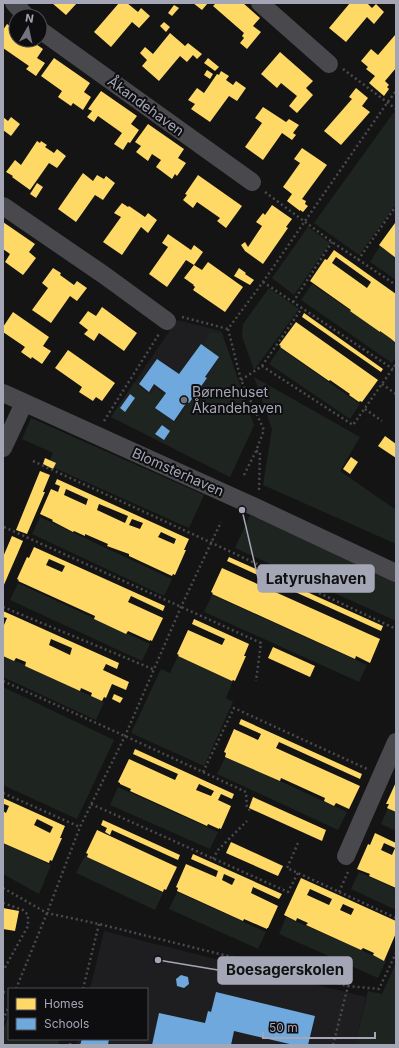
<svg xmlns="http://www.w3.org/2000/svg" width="399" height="1048" font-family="Inter,sans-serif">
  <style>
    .built { fill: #1e1e20 }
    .green { fill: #1e241f }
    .homes { fill: #ffd966; fill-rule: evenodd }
    .schools { fill: #6fa8dc }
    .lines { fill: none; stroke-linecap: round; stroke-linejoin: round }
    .path { stroke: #4a4a4f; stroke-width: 2.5; stroke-dasharray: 2 3; stroke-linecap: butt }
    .minor { stroke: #48484d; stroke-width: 18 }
    .poi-dot { fill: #72737d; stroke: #0e0e10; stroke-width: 1.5 }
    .labels { text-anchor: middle; stroke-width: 4; stroke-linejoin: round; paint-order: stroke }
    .street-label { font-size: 14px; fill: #a4a6b5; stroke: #0e0e10 }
    .poi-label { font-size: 14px; fill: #a4a6b5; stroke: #0e0e10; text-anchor: start }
    .leader { fill: none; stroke: #a4a6b5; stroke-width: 1.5 }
    .callout-dot { fill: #a4a6b5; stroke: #0e0e10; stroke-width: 1.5 }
    .callout { fill: #a4a6b5; stroke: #a4a6b5; stroke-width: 1.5 }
    .callout-label { font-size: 15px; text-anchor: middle; font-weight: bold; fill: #111 }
  </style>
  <rect width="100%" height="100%" fill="#141414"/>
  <g class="built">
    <polygon points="177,320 221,331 254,425 230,477 111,417"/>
    <polygon points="104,931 366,997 355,1045 76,1045 78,1039 147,1039 147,989 90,989"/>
  </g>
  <g class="green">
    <polygon points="394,112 396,114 396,204 359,255 314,223"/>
    <polygon points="308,227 330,243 294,295 272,278"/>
    <polygon points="380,246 396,257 396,280 370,262"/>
    <polygon points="312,284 396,342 396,357 392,363 301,300"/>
    <polygon points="269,288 299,309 254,370 242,336 243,324"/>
    <polygon points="210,332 222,333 254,425 230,477 111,417 134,383 150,394 155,388 166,395 156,409 175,422 218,360 201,348"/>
    <polygon points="280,348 360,404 350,419 269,364"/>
    <polygon points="254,377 360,437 340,471 396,510 396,544 263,485 272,429"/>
    <polygon points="31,418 204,495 189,528 48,465 53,453 22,439"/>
    <polygon points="250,515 396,581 396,621 235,548"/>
    <polygon points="40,517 172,579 164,596 32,534"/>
    <polygon points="18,583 150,644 142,661 10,600"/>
    <polygon points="212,595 367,665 359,682 204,612"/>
    <polygon points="3,655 104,702 96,720 3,677"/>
    <polygon points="178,656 233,681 226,698 233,702 204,766 131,733 161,669 170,673"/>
    <polygon points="3,687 114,740 77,819 3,785"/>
    <polygon points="226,756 347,812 338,830 217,774"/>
    <polygon points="118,787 218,832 210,849 110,805"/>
    <polygon points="389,806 396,809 396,831 381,824"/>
    <polygon points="3,843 51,865 39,894 3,874"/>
    <polygon points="85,856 163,893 155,910 76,873"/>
    <polygon points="359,872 396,889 396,910 351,889"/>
    <polygon points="177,892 266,932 258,949 169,909"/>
    <polygon points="286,917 386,961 378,978 279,934"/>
    <polygon points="396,963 396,1045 355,1045 368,991 382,994"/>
    <polygon points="9,1016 9,1039 60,1039 58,1045 3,1045 3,1030"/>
  </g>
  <g class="homes">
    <polygon points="52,3 77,3 66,15"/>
    <polygon points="119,3 127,3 138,12 141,8 150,16 139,28 132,22 111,47 94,32"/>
    <polygon points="193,3 208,3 202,10"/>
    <polygon points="216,3 243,3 260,18 253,26 261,32 247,49 240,43 244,38 242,36 244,33 213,6"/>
    <polygon points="350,3 367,3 372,8 376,4 384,12 374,24 367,17 346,42 329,28"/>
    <polygon points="174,5 179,8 172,16 168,13"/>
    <polygon points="164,22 170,27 166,32 160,26"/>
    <polygon points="7,24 16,30 16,40 30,40 43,49 37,58 45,63 36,76 26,69 29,66 3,48 3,30"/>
    <polygon points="170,33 185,46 188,43 202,54 197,59 193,55 187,62 180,56 159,81 142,66 147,60 140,53 145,47 153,54"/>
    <polygon points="395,35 396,36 396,68 385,81 389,85 387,87 389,89 384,96 369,83 375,76 366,69 368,67 361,61 371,49 378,55"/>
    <polygon points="280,52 313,81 306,88 313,95 297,113 289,106 297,96 281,83 277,88 261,74"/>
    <polygon points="54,58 90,83 84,92 91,97 83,110 73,103 71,106 58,97 62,91 41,76"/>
    <polygon points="208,58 219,67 215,71 204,63"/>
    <polygon points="207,70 213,74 210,79 204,75"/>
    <polygon points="221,71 229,76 226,80 233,85 236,81 246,88 237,101 229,96 210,122 191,109 195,104 188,100 197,88 204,93 217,74 219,75"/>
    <polygon points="356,88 368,98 362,106 370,112 341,145 324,131 352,99 349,97"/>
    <polygon points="101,91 137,116 131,124 139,130 130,143 128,142 123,150 114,144 122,133 98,116 94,122 87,117 92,111 88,109"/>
    <polygon points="263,107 286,122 289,119 299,125 293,133 296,135 292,140 282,133 263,160 245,147 262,123 255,118"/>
    <polygon points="3,117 8,121 11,117 20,124 11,136 3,130"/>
    <polygon points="148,124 184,149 178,158 186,163 177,176 175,174 172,179 156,167 161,160 152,154 148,161 136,152 141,146 135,142"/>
    <polygon points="37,141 40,143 41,141 47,145 45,147 54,153 57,149 66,156 57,168 49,163 30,190 12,177 13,176 6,172 15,160 21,165"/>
    <polygon points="302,148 327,165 302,199 306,201 305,204 308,206 303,212 300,210 300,211 287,201 292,194 283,187 300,163 294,159"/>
    <polygon points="83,173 93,181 97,175 104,179 106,176 115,183 103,200 95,195 76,222 58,209"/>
    <polygon points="198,175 242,206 226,228 217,221 220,218 197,202 193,208 183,200 187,195 185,194"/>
    <polygon points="37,183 43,187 36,198 30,194"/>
    <polygon points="122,203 128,207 129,206 145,217 148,213 157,220 148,233 141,227 122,255 103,242 121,217 114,213"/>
    <polygon points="272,205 292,219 286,227 288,228 263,264 245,251 241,245 245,242 248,247 262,226 256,222 263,213 265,215"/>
    <polygon points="3,222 35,244 29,252 36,258 27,270 23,275 5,262 10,254 3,249"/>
    <polygon points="395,223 396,224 396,258 379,245"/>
    <polygon points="168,234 191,250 194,245 203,252 194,265 202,270 208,262 243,287 225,312 193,290 195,287 193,285 194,285 184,278 194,265 186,260 167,287 149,274 168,247 162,243"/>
    <path d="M334,250L396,294V343L390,338L380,331V332L350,311L351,310L310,281L325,259L327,260ZM336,257L371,282L367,288L332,263Z"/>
    <polygon points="53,268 61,273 60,275 74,285 77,281 87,288 77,301 70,296 51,323 32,310 48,288 42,283"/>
    <polygon points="239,268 246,273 245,274 254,280 250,285 234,276"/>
    <polygon points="102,307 137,333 124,351 99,333 94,341 84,334 88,330 79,323 88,311 96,316"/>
    <polygon points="13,312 49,337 43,346 51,351 42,364 32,357 31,359 21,352 25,347 3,332 3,327"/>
    <polygon points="304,313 383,369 381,372 302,317"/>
    <polygon points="296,322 378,380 362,402 360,401 359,402 349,395 350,394 330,380 329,381 280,347 281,346 279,345"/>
    <polygon points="68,350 115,383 102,401 96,397 93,401 79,392 82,387 55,368"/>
    <polygon points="385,436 396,444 396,458 378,446"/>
    <polygon points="351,457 358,462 350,474 343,469"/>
    <polygon points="45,458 56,463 53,469 43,464"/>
    <polygon points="40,471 50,475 43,492 45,492 27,534 16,530"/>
    <path d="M57,479L189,539L184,550H186L175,575L173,574L172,576L129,556V554L107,546L108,544L85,534V536L74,531L73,532L52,521L53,520L40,514L51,489L58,492L60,486L55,484ZM66,489L88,499L86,505L64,495ZM99,504L128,516L125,523L97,510ZM132,519L143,523L140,529L129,525ZM161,532L176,539L174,544L158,537Z"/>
    <polygon points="12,536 23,541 3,587 3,557"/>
    <path d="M34,547L165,606L163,611L131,596L128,602L163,618L152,641L150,640V641L128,631L126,634L94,619L95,616L18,581L19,580L17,579L27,557L29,558ZM49,559L65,566L62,572L46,565Z"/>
    <polygon points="229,557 383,626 381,631 227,561"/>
    <polygon points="222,568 380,639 370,663 356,656 355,659 212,594 213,593 211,592"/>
    <path d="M3,611L119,663L117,669L106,664L103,670L129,682L126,690L112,684L106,698L104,697L102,701L91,696L92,693L81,688L80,691L25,666L26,662L16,658L14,661L3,656V624L4,625L7,618L3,617ZM51,639L72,648L70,655L49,645Z"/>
    <polygon points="194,619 249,644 244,656 246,656 235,681 233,680 232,681 178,656 179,655 177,654 188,630 222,645 225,639 192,624"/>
    <polygon points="273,647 315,666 310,677 268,658"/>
    <polygon points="114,694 123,698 120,703 112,699"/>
    <polygon points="241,719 362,774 360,779 279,742 276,748 360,786 349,809 336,803 334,806 324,801 325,798 281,778 280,781 225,757 226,753 224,752 234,729 258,740 261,734 239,724"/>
    <path d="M135,749L234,794L232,799L221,794L218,800L231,806L221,829L219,828V829L208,824L207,826L130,791L131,789L120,784V783L118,782L129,759L175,780L178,774L133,754ZM199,784L214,791L211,796L196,790Z"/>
    <polygon points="396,782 396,812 387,808 389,804 386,804"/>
    <polygon points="253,797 326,830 322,841 249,808"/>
    <path d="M3,798L65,826L60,838H62L52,861L50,860L49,863L3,843V811L6,813L9,806L4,804L3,807ZM37,819L53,827L50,833L34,825Z"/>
    <polygon points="103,820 180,855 178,860 112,830 110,835 105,832 107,828 101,825"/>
    <polygon points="97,830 177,867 166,890 164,889 163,892 87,857 88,854 86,853"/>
    <path d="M375,833L396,843V888L369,876L370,874L357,869L368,844L370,845ZM384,843L395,848L392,855L381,850Z"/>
    <polygon points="231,842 283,866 278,876 226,853"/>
    <path d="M193,854L282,894L279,899L253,887L251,893L278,906L268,928H267V929L244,919L243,921L177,891L178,888L176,887L186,864L216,877L218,871L191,859ZM224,874L235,879L232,885L222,880Z"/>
    <path d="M301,878L396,921V933L384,961L373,955L374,953L363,948L361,950L306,925L308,923L297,918L296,921L284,915ZM310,889L332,899L329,905L307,895ZM343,904L354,909L351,915L340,910Z"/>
    <polygon points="3,908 19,911 15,931 3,929"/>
  </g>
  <g class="schools">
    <polygon points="201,344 219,357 205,377 207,378 189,403 187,402 174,421 155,408 166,393 154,384 149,392 139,384 157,359 179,374"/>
    <polygon points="130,394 135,398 125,412 120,408"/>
    <polygon points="162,425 170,431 164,440 155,434"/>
    <polygon points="181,975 188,977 189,984 184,988 177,986 176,979"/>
    <polygon points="216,992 315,1016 308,1045 294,1045 234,1031 231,1045 152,1045 159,1013 205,1023 208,1011 211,1012"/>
    <polygon points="82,1039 109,1039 108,1045 80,1045"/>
  </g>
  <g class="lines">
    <g class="path">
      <polyline points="343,69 396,109"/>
      <polyline points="265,192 332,242 396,285"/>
      <polyline points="358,260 396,206"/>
      <polyline points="263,282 393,369"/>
      <polyline points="293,302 332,242"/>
      <polyline points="182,317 228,329"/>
      <polyline points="262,366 302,308"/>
      <polyline points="241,380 262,366 353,425 396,364"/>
      <polyline points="382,384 396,394"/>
      <polyline points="365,409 382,421"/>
      <polyline points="104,421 159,334"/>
      <polyline points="256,451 260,452 259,490 258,492"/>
      <polyline points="33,461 212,543 396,629"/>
      <polyline points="244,475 256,451 264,430 241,380 228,329 263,282 305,221 387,103 396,91"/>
      <polyline points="4,527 261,643 256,681"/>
      <polyline points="3,607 155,670"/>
      <polyline points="3,681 125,736 246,792 247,808 251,811"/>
      <polyline points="203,772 234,708 367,769"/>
      <polyline points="3,793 80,827"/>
      <polyline points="91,804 288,892 298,873"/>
      <polyline points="298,843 287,868 396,918"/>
      <polyline points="213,859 218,850 247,821"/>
      <polyline points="3,888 47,913 99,924 348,986 379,989 396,953"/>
      <polyline points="339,892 348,872"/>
      <polyline points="3,903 23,910 28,915 28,926 3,971"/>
      <polyline points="16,989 47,913 80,827 125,736 181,607 221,522"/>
      <polyline points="83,989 99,924"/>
      <polyline points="3,992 9,993"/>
      <polyline points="3,1020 9,1006"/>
      <polyline points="70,1045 71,1039"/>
      <polyline points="333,1045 348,986"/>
    </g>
    <g class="minor">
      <polyline points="14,3 26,16"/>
      <polyline points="260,3 329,64"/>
      <polyline points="40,30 252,182"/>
      <polyline points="3,206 104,275 167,321"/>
      <polyline points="3,393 253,506 396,573"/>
      <polyline points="3,448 24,403"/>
      <polyline points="346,856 396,742"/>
    </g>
  </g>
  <circle class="poi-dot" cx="184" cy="400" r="4"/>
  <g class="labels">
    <g class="street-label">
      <text transform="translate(146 106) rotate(36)" y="5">Åkandehaven</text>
      <text transform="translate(178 472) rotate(24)" y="5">Blomsterhaven</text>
    </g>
    <g class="poi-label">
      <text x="192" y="397">Børnehuset<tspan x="192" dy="16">Åkandehaven</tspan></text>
    </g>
  </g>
  <path class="leader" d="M242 510L258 578M158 960L218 970"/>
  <g class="callout-dot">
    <circle cx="242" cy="510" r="4"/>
    <circle cx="158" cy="960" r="4"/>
  </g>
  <g class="callout">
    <rect x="258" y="565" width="116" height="27" rx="4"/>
    <rect x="218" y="957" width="134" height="27" rx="4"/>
  </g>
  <g class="callout-label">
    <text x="316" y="584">Latyrushaven</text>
    <text x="285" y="975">Boesagerskolen</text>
  </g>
  <rect width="399" height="1048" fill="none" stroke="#a4a6b5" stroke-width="8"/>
  <rect x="8" y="988" width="140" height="52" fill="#0e0e10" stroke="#4a4b52"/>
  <rect x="16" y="998" width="20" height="12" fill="#ffd966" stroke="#4a4b52"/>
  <text x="44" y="1008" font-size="12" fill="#a4a6b5">Homes</text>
  <rect x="16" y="1018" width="20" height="12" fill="#6fa8dc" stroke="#4a4b52"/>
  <text x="44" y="1028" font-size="12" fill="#a4a6b5">Schools</text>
  <g transform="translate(28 28) rotate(9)"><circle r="19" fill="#0e0e10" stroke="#4a4b52"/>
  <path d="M0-3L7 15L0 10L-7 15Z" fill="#72737d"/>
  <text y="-6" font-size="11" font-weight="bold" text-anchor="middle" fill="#a4a6b5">N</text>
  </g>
  <path d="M263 1032v6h112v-6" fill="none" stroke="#a4a6b5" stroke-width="2"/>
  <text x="269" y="1032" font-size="12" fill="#a4a6b5" stroke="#0e0e10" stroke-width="3" paint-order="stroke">50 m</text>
</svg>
